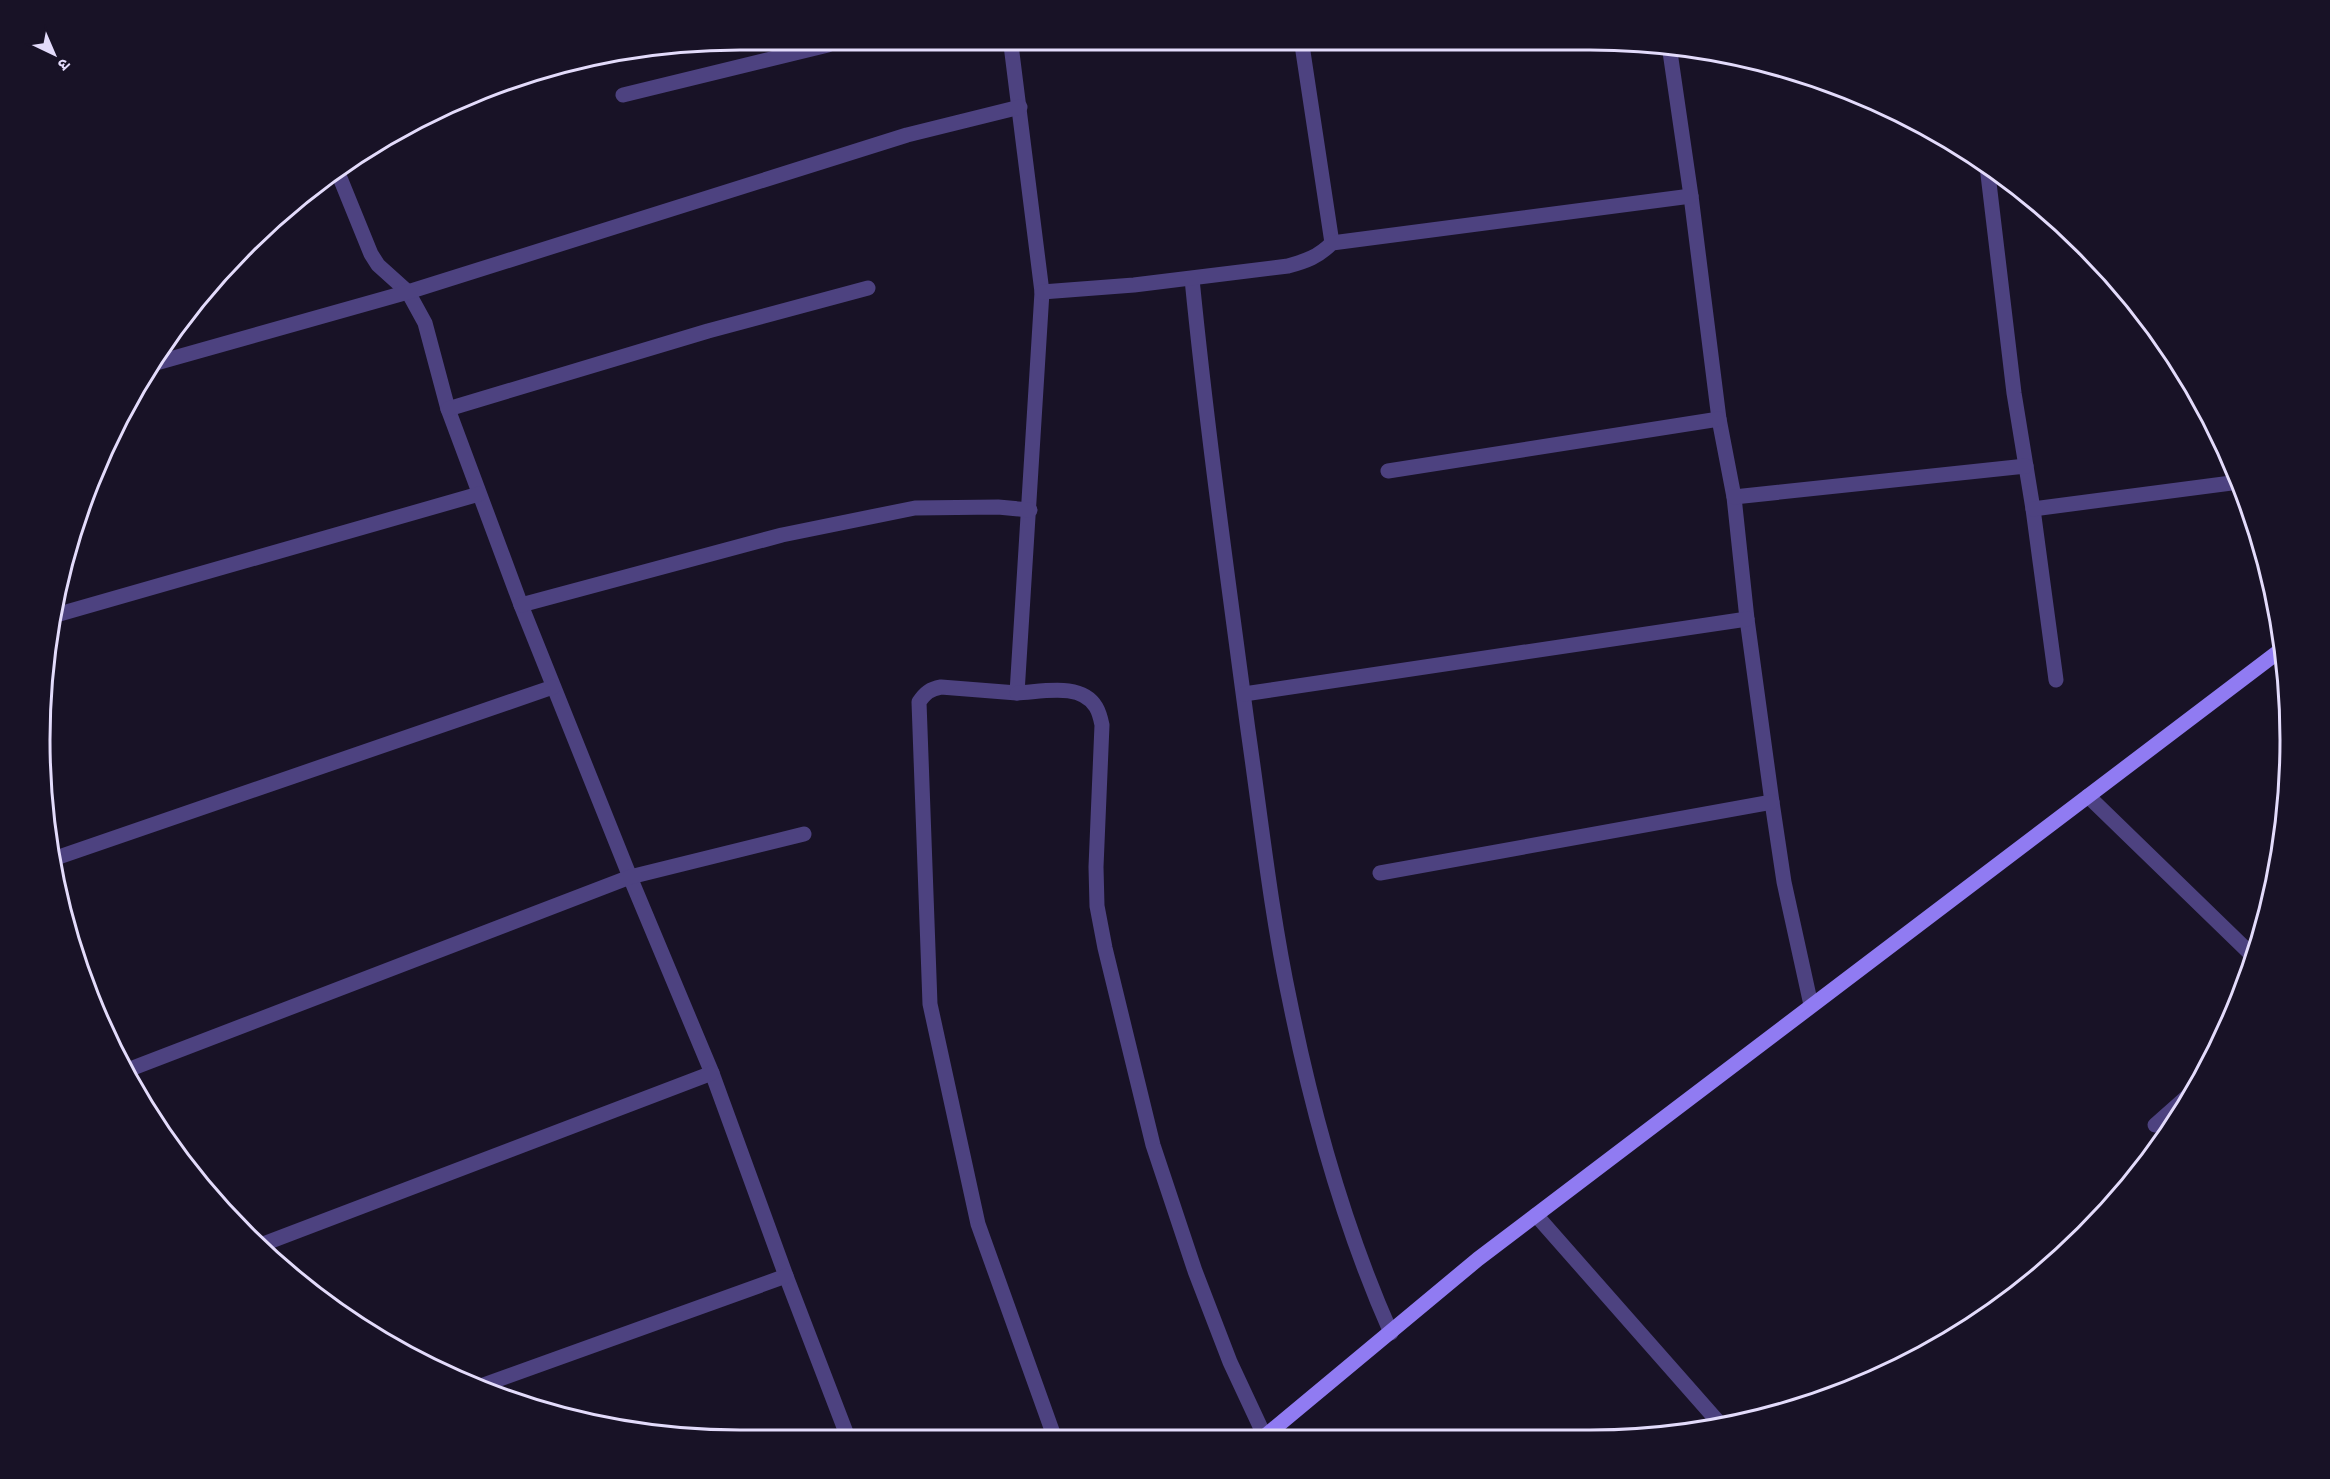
<svg xmlns="http://www.w3.org/2000/svg" width="2330" height="1479" font-family="'PT Sans Narrow','Noto Sans Devanagari',sans-serif">
  <style>
    .lines { fill: none; stroke-linecap: round; stroke-linejoin: round }
    .street { stroke: #4d4280; stroke-width: 15 }
    .secondary { stroke: #907bf2; stroke-width: 15 }
    .rim { fill: none; stroke: #e3dbfb; stroke-width: 3 }
  </style>
  <rect width="100%" height="100%" fill="#181226"/>
  <g class="lines">
    <g class="street">
      <path d="M1011,45L1042,292L1017,693L941,687C930,689 925,693 919,702L930,1004L978,1224L1054,1436"/>
      <polyline points="1302,45 1332,243"/>
      <polyline points="623,95 828,45"/>
      <polyline points="1987,166 2014,393 2033,509 2056,680"/>
      <polyline points="336,168 371,254 378,265 408,292 425,323 448,409 521,605 630,877 712,1073 786,1276 847,1435"/>
      <polyline points="1691,196 1719,419 1734,497 1747,619 1772,802 1784,882 1811,1005"/>
      <path d="M1192,279C1207,430 1228,580 1248,730C1261,820 1271,913 1290,1002C1313,1116 1344,1227 1391,1333"/>
      <path d="M1042,292L1134,285L1288,266C1306,261 1318,257 1332,243L1691,196L1669,45"/>
      <polyline points="149,365 408,292 907,135 1020,107"/>
      <polyline points="448,409 708,331 868,288"/>
      <polyline points="1388,471 1719,419"/>
      <polyline points="1734,497 2026,466"/>
      <polyline points="2033,509 2239,482"/>
      <polyline points="521,605 782,535 915,508 998,507 1030,510"/>
      <polyline points="56,615 479,494"/>
      <path d="M1017,693C1042,692 1081,682 1096,707C1099,712 1101,720 1102,725L1096,867L1097,906L1105,948L1153,1145L1195,1271L1230,1362L1265,1437"/>
      <polyline points="1244,694 1747,619"/>
      <polyline points="2088,796 2255,958"/>
      <polyline points="53,859 553,687"/>
      <polyline points="1380,873 1772,802"/>
      <polyline points="125,1071 630,877 804,834"/>
      <polyline points="2155,1125 2199,1086"/>
      <polyline points="1536,1215 1721,1425"/>
      <polyline points="258,1246 712,1073"/>
      <polyline points="475,1388 786,1276"/>
    </g>
    <polyline class="secondary" points="1264,1437 1478,1259 2282,649"/>
  </g>
  <path d="M0 0H2330V1479H0ZM740 50H1590A690 690 0 0 1 2280 740V740A690 690 0 0 1 1590 1430H740A690 690 0 0 1 50 740V740A690 690 0 0 1 740 50Z" fill="#181226" fill-rule="evenodd"/>
  <path class="rim" d="M740 50H1590A690 690 0 0 1 2280 740V740A690 690 0 0 1 1590 1430H740A690 690 0 0 1 50 740V740A690 690 0 0 1 740 50Z"/>
  <g transform="translate(54 54) rotate(136)" stroke="#181226" stroke-width="4.5" paint-order="stroke">
  <path d="M0-4.5L10 22L0 15L-10 22Z" fill="#e3dbfb"/>
  <text y="-9" font-size="16" font-weight="bold" text-anchor="middle" fill="#e3dbfb">उ</text>
  </g>
</svg>
